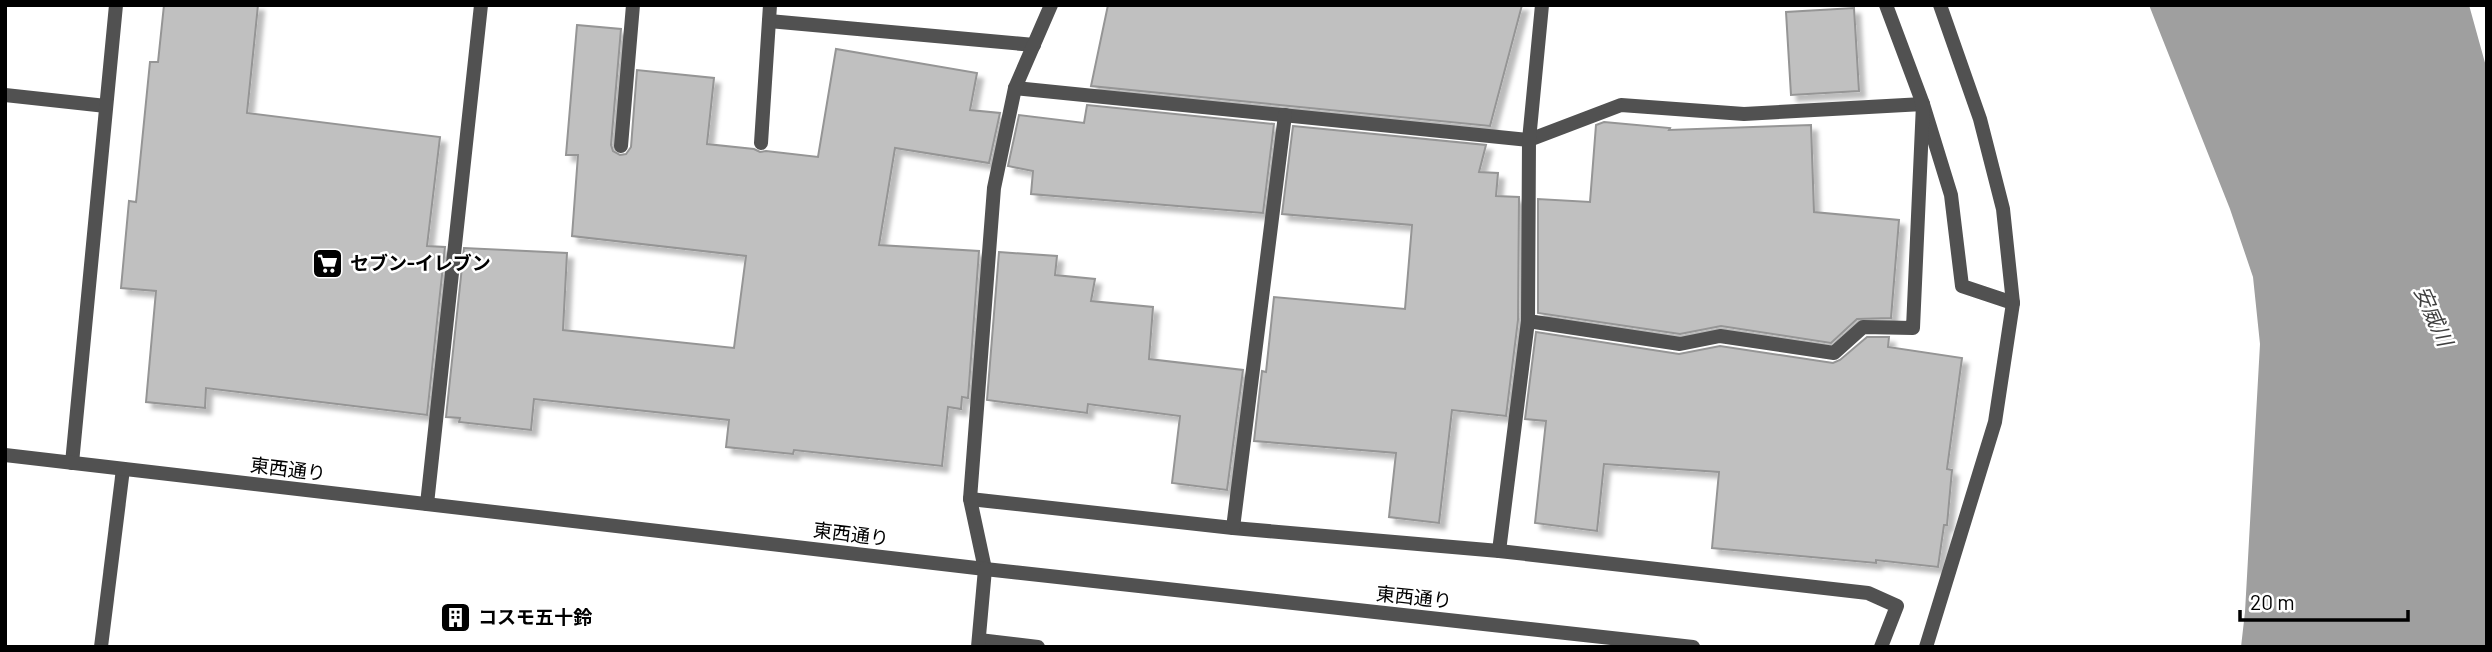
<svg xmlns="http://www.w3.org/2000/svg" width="2492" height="652" font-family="Barlow,'Noto Sans JP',sans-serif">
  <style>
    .water { fill: #9f9f9f }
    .building { fill: #c0c0c0; stroke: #959595; stroke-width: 2; filter: url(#shadow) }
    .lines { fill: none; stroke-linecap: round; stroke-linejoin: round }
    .minor { stroke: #515151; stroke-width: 14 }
    .tertiary { stroke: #515151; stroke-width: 14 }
    .labels { text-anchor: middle; stroke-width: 5; stroke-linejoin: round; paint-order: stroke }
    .poi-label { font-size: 19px; font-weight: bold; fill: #000; stroke: #fff; text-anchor: start }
    .street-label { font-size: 19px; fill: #000; stroke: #fff }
    .water-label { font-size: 21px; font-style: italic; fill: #404040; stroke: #fff }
  </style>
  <defs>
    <filter id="shadow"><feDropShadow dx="6" dy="6" stdDeviation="2" flood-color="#0004"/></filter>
  </defs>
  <rect width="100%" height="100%" fill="#fff"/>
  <polygon class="water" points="2149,5 2469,5 2487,70 2487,647 2241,647 2245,612 2260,344 2253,277 2230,209"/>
  <g class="building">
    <polygon points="164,5 258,5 247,113 440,137 427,246 445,247 427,415 206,388 205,408 146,402 156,291 121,288 129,201 136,202 150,62 158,62"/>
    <polygon points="1108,5 1522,5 1490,126 1091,86"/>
    <polygon points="1854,8 1859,91 1791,95 1786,12"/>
    <polygon points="577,25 621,29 611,145 613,151 620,155 626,154 631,147 637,70 714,78 707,144 754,149 760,152 766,151 818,157 836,49 977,73 970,110 1000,113 989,163 895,148 879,245 979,251 968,398 962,397 961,409 948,407 942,466 794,450 793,454 726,447 729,420 534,399 531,430 459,422 460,418 446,417 464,248 567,253 563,330 734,348 746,256 572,236 578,155 566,155"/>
    <polygon points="1087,105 1274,124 1263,213 1031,194 1033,171 1008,166 1019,115 1084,123"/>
    <polygon points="1604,122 1670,128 1669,130 1811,125 1814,212 1899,220 1891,318 1857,319 1831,343 1721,326 1680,334 1538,313 1538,199 1590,202 1596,125"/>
    <polygon points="1293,126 1486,145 1479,172 1498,173 1496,196 1519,197 1518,320 1506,416 1452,410 1439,523 1389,517 1396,453 1254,441 1262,371 1266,372 1274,297 1405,309 1412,225 1282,214"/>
    <polygon points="999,252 1057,256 1055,275 1095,279 1091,301 1153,307 1149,359 1243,370 1227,490 1172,483 1180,416 1088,404 1087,413 987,400"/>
    <polygon points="1536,332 1679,354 1720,346 1833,363 1840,360 1867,337 1889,337 1888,347 1962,358 1947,469 1952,470 1947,525 1944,525 1938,567 1876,560 1876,563 1712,548 1719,472 1604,464 1597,531 1535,523 1546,421 1525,419"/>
  </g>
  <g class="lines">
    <g class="minor">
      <polyline points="769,21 1034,45"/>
      <polyline points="1015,88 1529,140 1621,105 1744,114 1923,104 1951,195 1962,286 2013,303"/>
      <polyline points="5,95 106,106"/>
      <polyline points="761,143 770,5"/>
      <polyline points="621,146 633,5"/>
      <polyline points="1528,321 1680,344 1720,336 1834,353 1863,327 1913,328 1923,104 1886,5"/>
      <polyline points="72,463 116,5"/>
      <polyline points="970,499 1233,528 1499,551 1868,593 1897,606 1881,647"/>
      <polyline points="427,504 481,5"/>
      <polyline points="1233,528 1285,115"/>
      <polyline points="1499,551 1528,321 1529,140 1542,5"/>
      <polyline points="985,569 970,499 994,188 1015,88 1051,5"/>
      <polyline points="979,640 1038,647"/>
      <polyline points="101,647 123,469"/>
      <polyline points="1926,647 1995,422 2013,303 2003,209 1980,119 1940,5"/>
    </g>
    <g class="tertiary">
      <polyline points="5,455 985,569 1693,647"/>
      <polyline points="978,647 985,569"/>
    </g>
  </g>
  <defs>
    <symbol id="supermarket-square" viewBox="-11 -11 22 22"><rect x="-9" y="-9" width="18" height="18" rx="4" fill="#000" stroke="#fff"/><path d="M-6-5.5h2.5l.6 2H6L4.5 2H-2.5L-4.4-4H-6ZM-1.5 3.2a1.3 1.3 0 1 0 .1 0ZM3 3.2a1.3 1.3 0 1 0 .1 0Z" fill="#fff"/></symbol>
    <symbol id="building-square" viewBox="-11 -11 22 22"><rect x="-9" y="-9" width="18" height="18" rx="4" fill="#000" stroke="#fff"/><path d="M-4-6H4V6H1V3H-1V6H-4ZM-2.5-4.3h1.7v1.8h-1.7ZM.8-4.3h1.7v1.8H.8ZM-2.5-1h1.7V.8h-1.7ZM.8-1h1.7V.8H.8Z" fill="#fff"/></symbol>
  </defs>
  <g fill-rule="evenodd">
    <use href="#supermarket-square" x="310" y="246" width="35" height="35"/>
    <use href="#building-square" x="438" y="600" width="35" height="35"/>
  </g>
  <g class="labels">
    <g class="poi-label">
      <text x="350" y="270">セブン-イレブン</text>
      <text x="478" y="624">コスモ五十鈴</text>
    </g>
    <g class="street-label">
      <text transform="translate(288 469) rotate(7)" y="7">東西通り</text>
      <text transform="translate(851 534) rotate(7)" y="7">東西通り</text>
      <text transform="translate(1414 597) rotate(6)" y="7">東西通り</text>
    </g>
    <g class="water-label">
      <text transform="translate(2433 316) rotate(66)" y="7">安威川</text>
    </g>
  </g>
  <rect width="2492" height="652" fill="none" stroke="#000000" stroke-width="14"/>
  <path d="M2240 610v10h168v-10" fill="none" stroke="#000000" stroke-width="3.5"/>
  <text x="2250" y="610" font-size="21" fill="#000000" stroke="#ffffff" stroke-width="5" paint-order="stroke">20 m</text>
</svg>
